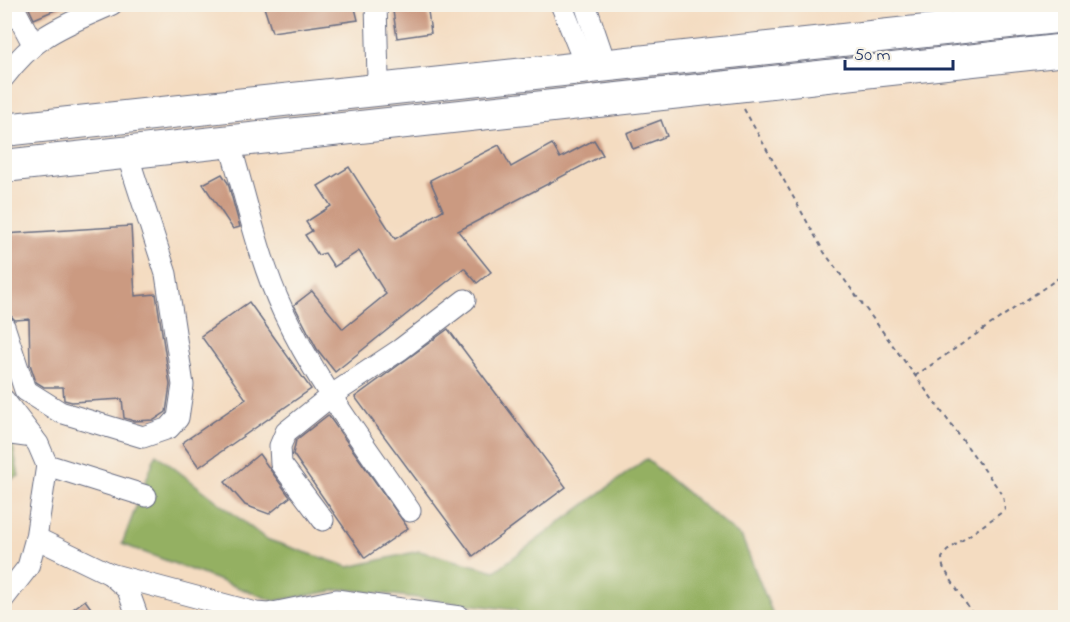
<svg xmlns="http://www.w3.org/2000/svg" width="1070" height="622" font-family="'Indie Flower',sans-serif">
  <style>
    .forest { fill: #94b062; stroke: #587060; stroke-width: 1.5 }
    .building { fill: #cb9a81 }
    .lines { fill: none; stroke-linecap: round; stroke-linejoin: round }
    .minor-casing { stroke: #676c81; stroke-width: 23 }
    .highway-casing { stroke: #676c81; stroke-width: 34 }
    .path { stroke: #676c81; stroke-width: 2; stroke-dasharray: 4.5 4.5; stroke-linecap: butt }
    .minor { stroke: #fff; stroke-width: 21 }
    .highway { stroke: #fff; stroke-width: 32 }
  </style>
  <rect width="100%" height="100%" fill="#f7f3e8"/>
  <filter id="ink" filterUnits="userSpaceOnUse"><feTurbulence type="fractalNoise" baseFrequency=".0167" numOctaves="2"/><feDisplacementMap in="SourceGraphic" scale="12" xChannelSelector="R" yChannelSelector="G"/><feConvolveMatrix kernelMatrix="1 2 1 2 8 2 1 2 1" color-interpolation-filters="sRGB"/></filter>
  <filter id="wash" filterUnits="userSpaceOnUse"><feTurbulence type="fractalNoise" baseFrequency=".008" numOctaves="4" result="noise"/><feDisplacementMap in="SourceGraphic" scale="24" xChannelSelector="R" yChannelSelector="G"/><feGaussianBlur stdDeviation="1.35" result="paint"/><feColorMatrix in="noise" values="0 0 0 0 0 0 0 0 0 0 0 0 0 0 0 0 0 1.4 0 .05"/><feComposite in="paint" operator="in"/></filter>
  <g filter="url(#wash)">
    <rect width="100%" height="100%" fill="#f4dcc1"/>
    <g class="forest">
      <polygon points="4,403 19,476 5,482 4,482"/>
      <polygon points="156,454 266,539 349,567 419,551 495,571 646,459 742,538 774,617 522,617 515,610 345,589 274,601 122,544"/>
    </g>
    <g id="blocks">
      <g class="building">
        <polygon points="27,4 69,4 34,19"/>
        <polygon points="263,4 354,4 358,20 272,32"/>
        <polygon points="392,4 427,4 431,33 397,38"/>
        <polygon points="661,120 667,136 633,149 627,133"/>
        <polygon points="594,140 603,155 458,231 491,272 477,283 464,268 335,372 317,349 294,305 312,291 343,329 386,294 359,251 334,267 325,253 318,255 305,235 312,231 306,222 331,206 318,186 349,167 395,239 443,210 430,180 499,145 511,167 552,144 560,158"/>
        <polygon points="222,174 228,183 240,227 233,229 203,184"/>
        <polygon points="131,226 135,296 156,294 170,385 166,412 154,420 134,421 124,418 122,399 72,402 64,400 63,387 44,387 36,382 30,364 29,319 15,320 9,314 4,234"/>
        <polygon points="249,302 311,389 199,467 182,443 246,399 201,336"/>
        <polygon points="448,329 566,487 473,556 355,397"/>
        <polygon points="328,415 408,528 365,558 293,454 296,440"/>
        <polygon points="259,454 290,497 269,514 245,505 225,482"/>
        <polygon points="85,600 98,618 61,618"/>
      </g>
    </g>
  </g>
  <g filter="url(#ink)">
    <use href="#blocks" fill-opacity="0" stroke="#676c81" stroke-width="1.5"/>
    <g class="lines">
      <defs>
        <g id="minor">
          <polyline points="12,4 33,44"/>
          <polyline points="376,4 378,78"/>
          <polyline points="561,4 582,56"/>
          <polyline points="585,4 602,54"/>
          <path d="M4,77C39,32 62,27 112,4"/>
          <path d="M233,155C248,207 260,262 283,311C316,382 366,446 410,511"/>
          <polyline points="4,326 25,390 60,412 143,437 169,428 178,418 183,385 166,274 131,166"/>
          <polyline points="4,400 38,444 47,465 36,538 28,567 4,598"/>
          <polyline points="4,433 33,437"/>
          <polyline points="47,465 146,496"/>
          <polyline points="323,520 281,464 280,446 286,432 332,395 401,349 465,300"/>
          <polyline points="36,538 110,574 128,590 138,618"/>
          <polyline points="110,574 256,613 268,614 336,600 460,617"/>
        </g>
        <g id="highway">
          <polyline points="4,130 1066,16"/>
          <polyline points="4,166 1066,50"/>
        </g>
      </defs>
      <use href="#minor" class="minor-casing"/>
      <use href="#highway" class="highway-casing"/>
      <g class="path">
        <polyline points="744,109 824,252 1003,495 1005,510 947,551 942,558 943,567 975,618"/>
        <polyline points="915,376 1066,273"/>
      </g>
      <use href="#minor" class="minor"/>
      <use href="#highway" class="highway"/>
    </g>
  </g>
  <rect width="1070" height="622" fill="none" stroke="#f7f3e8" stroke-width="24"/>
  <path d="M845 60v9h108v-9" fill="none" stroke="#1b2f5e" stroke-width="3"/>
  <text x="854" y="60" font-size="18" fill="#1b2f5e" stroke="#f7f3e8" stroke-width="4.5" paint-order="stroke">50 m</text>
</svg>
